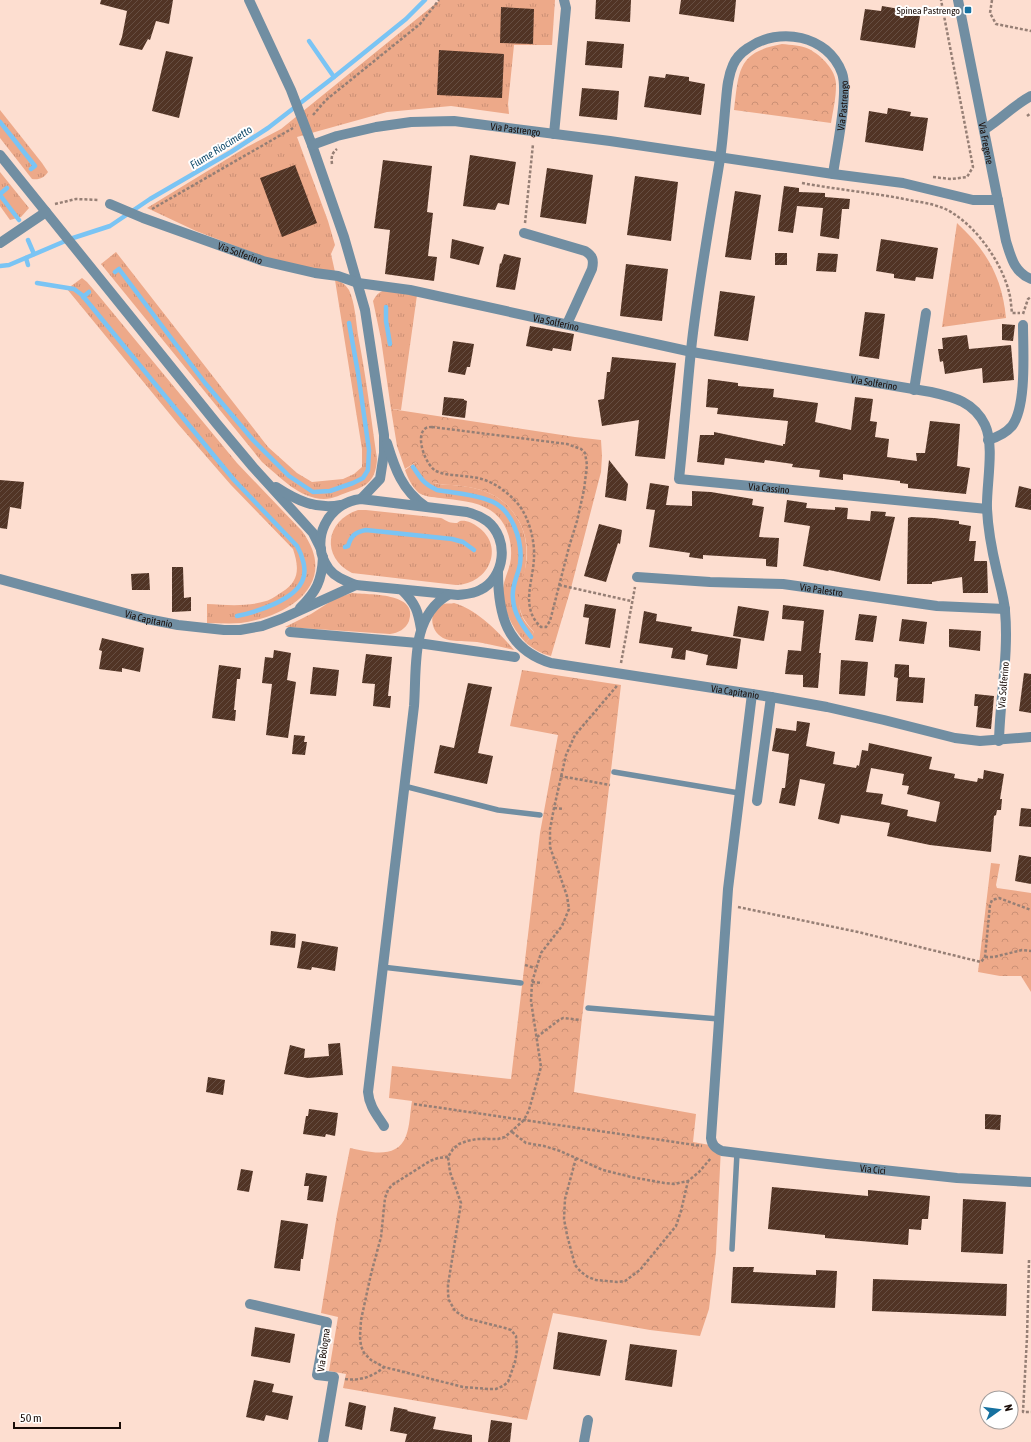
<svg xmlns="http://www.w3.org/2000/svg" width="1031" height="1442" font-family="'Asap Condensed',sans-serif">
  <style>
    .grass { fill: url(#grass-tufts) }
    .forest { fill: url(#forest-crowns) }
    .lines { fill: none; stroke-linecap: round; stroke-linejoin: round }
    .stream { stroke: #7ac4f4; stroke-width: 4.5 }
    .building { fill: url(#building-hatch); fill-rule: evenodd }
    .path { stroke: #967f75; stroke-width: 2.5; stroke-dasharray: 3 2; stroke-linecap: butt }
    .lane { stroke: #718ea2; stroke-width: 5.5 }
    .street { stroke: #718ea2; stroke-width: 10 }
    .poi-dot { fill: #1671a0; stroke: #fff; stroke-width: 1.5 }
    .labels { text-anchor: middle; stroke-width: 4; stroke-linejoin: round; paint-order: stroke }
    .poi-label { font-size: 10px; fill: #190c07; stroke: #fff; text-anchor: end }
    .street-label { font-size: 10px; fill: #190c07; stroke: #fff }
    .water-label { font-size: 11px; font-style: italic; fill: #144d6d; stroke: #fff }
  </style>
  <defs>
    <pattern id="grass-tufts" width="24" height="20" patternUnits="userSpaceOnUse"><rect width="24" height="20" fill="#eda989"/><path d="M3 7l-1-3M5 7V3M7 7l1-3M15 17l-1-3M17 17v-4M19 17l1-3" fill="none" stroke="#cb9075"/></pattern>
    <pattern id="forest-crowns" width="20" height="18" patternUnits="userSpaceOnUse"><rect width="20" height="18" fill="#eda989"/><path d="M2 6a3 3 0 1 1 6 0M12 15a3 3 0 1 1 6 0" fill="none" stroke="#cb9075"/></pattern>
    <pattern id="building-hatch" width="6" height="6" patternUnits="userSpaceOnUse"><rect width="6" height="6" fill="#513425"/><path d="M-1 1l2-2M0 6l6-6M5 7l2-2" fill="none" stroke="#664e42"/></pattern>
  </defs>
  <rect width="100%" height="100%" fill="#fdded0"/>
  <g class="grass">
    <polygon points="440,0 555,0 552,45 514,45 508,104 509,114 451,106 387,112 297,137 328,221 335,245 331,254 335,272 280,263 196,231 147,208 245,148 281,129"/>
    <path d="M0,110L42,163L48,172C44,178 39,180 32,179L0,138Z"/>
    <polygon points="0,172 29,208 21,217 10,220 0,206"/>
    <path d="M957,223C987,251 1002,277 1006,318L942,327Z"/>
    <path d="M116,252L268,447L297,473L312,482L343,479L354,474L362,467V449L335,280C341,281 345,284 349,290C355,303 356,321 358,335C366,376 371,417 377,459C376,478 369,486 351,491C342,494 333,499 324,499C300,499 280,477 262,462L101,264Z"/>
    <path d="M82,278L87,282L99,296L237,463L302,531C340,583 290,616 241,623C229,624 218,623 207,623V604C226,605 247,607 266,601C271,600 277,595 282,592C300,581 299,567 293,549L231,485L178,424L67,289Z"/>
    <path d="M385,290L417,295L401,410L391,409L381,339L373,301C376,295 379,292 385,290Z"/>
    <path d="M416,462C420,471 426,478 434,483C438,485 447,484 452,485C476,487 498,492 513,512C533,539 526,561 522,591C522,596 519,603 520,609C521,618 528,626 534,632L526,643C512,628 502,609 503,588C504,580 508,572 510,564C513,550 510,532 501,520C486,501 462,501 440,498C433,497 425,497 419,493C412,487 408,478 405,470Z"/>
    <path d="M358,510H366L441,518C446,520 448,523 455,523C459,523 456,523 460,521C466,520 473,523 478,527C505,546 490,584 456,585L352,573C321,557 325,521 358,510Z"/>
    <path d="M352,593C369,595 419,592 409,621C406,629 398,633 390,634L285,627L311,614L336,598Z"/>
    <path d="M454,603C476,609 499,632 514,650C501,647 489,644 477,642C468,641 450,642 443,638C429,630 428,610 444,604C447,603 451,604 454,603Z"/>
  </g>
  <g class="forest">
    <path d="M782,44C791,45 801,45 809,49C822,56 837,71 836,86C836,98 833,111 831,123L734,110C739,71 737,52 782,44Z"/>
    <path d="M391,409L575,437L601,440L602,456L601,472L571,588L551,656C541,654 534,649 526,643L534,632C528,625 522,618 520,609C517,596 521,585 524,573C530,552 527,530 513,512C498,492 476,487 451,485C443,484 432,485 425,478C421,474 419,468 416,462L405,469L397,446Z"/>
    <path d="M522,670L621,685L582,1018L574,1092L696,1114L693,1142L721,1147L716,1252L709,1309L700,1336L650,1330L553,1313L527,1420L343,1388L346,1374L329,1371L338,1317L321,1313L337,1214L350,1148C369,1152 397,1160 406,1136C410,1126 410,1112 412,1101L389,1098L392,1066L511,1079L540,833L558,735L510,726Z"/>
    <polygon points="991,863 1000,864 996,885 997,888 1031,893 1031,992 1021,976 1000,976 978,972"/>
  </g>
  <g class="lines">
    <g class="stream">
      <polyline points="309,41 334,77"/>
      <polyline points="0,122 35,166 31,169"/>
      <polyline points="0,194 7,188"/>
      <polyline points="0,195 19,220"/>
      <polyline points="28,240 34,254"/>
      <polyline points="26,258 28,265"/>
      <polyline points="0,266 9,265 70,239 110,226 150,199 231,152 268,128 334,77 406,19 425,0"/>
      <polyline points="115,272 119,269 205,383 253,440 289,476 313,492 330,491 353,483 363,478 368,470 369,450 358,373 349,323"/>
      <path d="M37,283L74,289L82,295L234,480L297,546C302,555 307,569 303,579C296,600 256,612 237,616"/>
      <polyline points="83,297 89,292"/>
      <polyline points="386,307 386,321 390,344"/>
      <path d="M413,467C421,478 423,484 437,490C454,493 472,494 488,500C512,507 523,541 520,564C518,576 511,586 513,599C514,614 522,625 531,637"/>
      <path d="M345,547L348,546C351,536 355,532 366,530L452,539L463,542L474,550"/>
    </g>
  </g>
  <g class="building">
    <polygon points="101,0 173,0 169,24 156,21 150,40 148,39 142,50 119,45 122,37 127,11 100,4"/>
    <polygon points="596,0 631,0 630,22 595,19"/>
    <polygon points="681,0 736,0 734,22 679,14"/>
    <polygon points="882,6 905,10 904,14 920,16 915,48 860,40 865,9 881,11"/>
    <polygon points="501,7 534,9 533,44 500,43"/>
    <polygon points="587,41 624,44 622,68 585,65"/>
    <polygon points="439,50 504,54 502,98 437,95"/>
    <polygon points="166,51 193,57 179,118 152,111"/>
    <polygon points="666,74 689,77 689,81 705,84 701,115 644,107 649,76 665,78"/>
    <polygon points="582,88 619,91 617,120 579,116"/>
    <polygon points="888,108 911,112 910,116 928,118 923,151 865,142 869,111 887,114"/>
    <polygon points="470,155 516,162 509,205 498,203 495,210 463,206"/>
    <polygon points="383,160 432,166 427,212 433,213 428,256 437,257 434,281 385,274 390,230 374,228"/>
    <polygon points="295,165 317,223 282,237 260,178"/>
    <polygon points="547,168 593,175 586,224 540,217"/>
    <polygon points="635,176 678,182 671,241 627,235"/>
    <polygon points="784,186 799,188 799,192 825,193 825,197 850,199 849,209 842,209 839,239 820,236 823,208 797,206 793,233 778,231"/>
    <polygon points="735,191 761,195 751,260 725,257"/>
    <polygon points="452,239 484,247 479,265 450,258"/>
    <polygon points="881,239 938,248 933,279 916,277 915,281 894,278 894,274 876,271"/>
    <rect x="775" y="253" width="12" height="12"/>
    <polygon points="818,253 838,254 836,272 816,271"/>
    <polygon points="504,254 521,258 515,290 496,287 500,263 501,264"/>
    <polygon points="626,264 668,269 662,321 620,316"/>
    <polygon points="720,291 755,296 748,341 714,336"/>
    <polygon points="865,312 885,314 879,359 859,356"/>
    <polygon points="1002,324 1015,325 1013,341 1002,340"/>
    <polygon points="530,326 574,334 571,351 553,348 552,351 526,346"/>
    <polygon points="967,335 969,349 1011,345 1014,380 983,383 982,368 945,374 943,361 940,362 938,349 943,349 942,338"/>
    <polygon points="453,341 474,344 470,367 467,367 465,375 448,372"/>
    <polygon points="612,357 676,363 665,459 635,456 639,420 602,426 598,400 604,399 607,372 610,372"/>
    <polygon points="708,379 738,383 738,386 774,389 773,397 818,403 815,422 851,430 855,397 873,399 870,421 877,422 875,437 889,439 887,457 917,461 916,453 925,453 930,421 960,424 957,466 970,468 966,494 908,488 908,484 900,483 900,481 843,474 843,480 819,477 820,470 792,467 793,464 765,460 764,463 725,458 724,465 697,462 700,435 714,435 714,432 783,446 783,444 785,444 788,421 717,414 718,408 706,407"/>
    <polygon points="444,397 464,399 464,400 467,401 465,418 442,415"/>
    <polygon points="609,460 628,484 626,501 605,497"/>
    <polygon points="0,480 24,482 21,509 10,507 7,529 0,528"/>
    <polygon points="650,483 669,486 666,505 692,506 692,491 711,492 753,499 752,505 764,507 759,537 779,538 777,567 766,566 766,559 703,555 703,559 689,557 690,553 649,547 655,510 646,509"/>
    <polygon points="1019,486 1031,489 1031,510 1015,507"/>
    <polygon points="787,500 807,503 806,508 835,510 835,507 848,508 847,519 870,521 871,511 886,512 885,516 895,517 880,581 829,570 828,571 803,566 810,526 784,522"/>
    <polygon points="911,517 934,518 959,521 959,524 971,526 969,541 976,541 974,561 987,561 988,593 963,593 962,577 932,582 932,584 907,584 908,518"/>
    <polygon points="599,524 622,530 620,544 618,543 606,582 584,576"/>
    <polygon points="172,567 183,567 184,598 191,597 191,611 172,612"/>
    <polygon points="149,573 150,590 132,590 131,574"/>
    <polygon points="585,604 616,609 610,648 585,644 589,618 583,617"/>
    <polygon points="783,605 824,610 819,653 821,653 818,688 803,687 803,675 785,674 788,650 801,651 804,621 782,619"/>
    <polygon points="738,606 769,611 764,641 733,636"/>
    <polygon points="644,611 657,614 656,621 692,627 691,631 741,639 737,669 706,665 708,655 686,650 685,660 671,658 673,648 639,643"/>
    <polygon points="859,614 877,616 873,642 855,640"/>
    <polygon points="902,619 927,622 924,644 899,641"/>
    <polygon points="949,629 981,631 980,651 949,647"/>
    <polygon points="102,638 144,648 140,672 122,668 122,672 99,669 102,651 99,650"/>
    <polygon points="274,650 291,653 287,680 296,682 288,738 266,735 272,684 262,683 265,657 273,658"/>
    <polygon points="366,654 392,657 388,696 391,696 390,708 373,706 375,684 362,683"/>
    <polygon points="841,660 868,662 865,696 839,694"/>
    <polygon points="895,664 909,665 909,677 925,678 923,703 896,701 898,678 894,677"/>
    <polygon points="219,665 241,668 240,679 237,679 234,710 236,710 235,721 212,718"/>
    <polygon points="313,667 339,670 336,696 310,694"/>
    <polygon points="1024,673 1031,674 1031,713 1019,711"/>
    <polygon points="468,683 492,687 478,753 493,756 487,784 434,773 440,745 454,748"/>
    <polygon points="975,694 994,696 991,729 976,727 978,706 974,706"/>
    <path d="M797,721L810,723L806,746L835,752L833,764L856,768L857,765L859,766L862,750L868,751L869,743L932,757L929,769L955,774L954,778L977,782L978,778L983,779L984,770L1004,774L1000,799H1002L1001,810H997L996,815L994,816L991,852L930,845L887,836L890,823L841,815L839,824L818,819L825,784L800,779L795,806L779,803L782,788H785L789,754L772,751L776,728L796,731ZM871,768L904,774L902,785L909,786L907,794L940,802L936,822L907,816L908,810L881,804L883,794L866,792Z"/>
    <polygon points="294,735 305,736 304,742 307,742 305,755 292,754"/>
    <polygon points="1021,808 1031,809 1031,827 1019,826"/>
    <polygon points="1019,855 1031,857 1031,884 1015,881"/>
    <polygon points="271,931 296,934 295,948 270,945"/>
    <polygon points="302,941 338,947 335,971 312,967 311,970 297,968"/>
    <polygon points="340,1043 343,1075 308,1078 284,1074 290,1045 305,1049 304,1058 329,1056 328,1044"/>
    <polygon points="208,1077 225,1080 223,1095 206,1092"/>
    <polygon points="309,1109 338,1113 335,1136 326,1134 325,1137 303,1134 306,1116 308,1116"/>
    <polygon points="985,1114 1001,1115 1000,1130 985,1129"/>
    <polygon points="241,1169 253,1171 249,1192 237,1190"/>
    <polygon points="306,1173 327,1176 323,1202 307,1200 309,1186 304,1186"/>
    <polygon points="772,1187 868,1196 868,1190 930,1196 928,1219 922,1219 921,1230 909,1229 908,1245 825,1238 825,1235 768,1229"/>
    <polygon points="963,1199 1006,1202 1003,1254 961,1252"/>
    <polygon points="281,1220 308,1224 303,1259 301,1259 300,1271 274,1268"/>
    <polygon points="733,1267 754,1267 753,1272 816,1275 816,1270 837,1271 835,1308 731,1303"/>
    <polygon points="873,1279 1007,1284 1006,1316 872,1311"/>
    <polygon points="255,1327 295,1334 290,1363 251,1356"/>
    <polygon points="558,1332 607,1340 600,1376 553,1369"/>
    <polygon points="630,1344 677,1350 672,1387 625,1380"/>
    <polygon points="254,1380 274,1384 272,1392 293,1396 288,1420 266,1415 264,1421 246,1417"/>
    <polygon points="349,1402 366,1406 362,1430 345,1426"/>
    <polygon points="394,1407 408,1410 407,1411 436,1417 433,1429 472,1435 472,1442 405,1442 407,1434 390,1431"/>
    <polygon points="491,1420 512,1423 510,1442 488,1442"/>
  </g>
  <g class="lines">
    <g class="path">
      <polyline points="992,0 990,13 996,24 1031,31"/>
      <polyline points="313,115 326,100 420,24 439,0"/>
      <polyline points="1027,116 1031,113"/>
      <path d="M332,164C331,157 332,153 337,149"/>
      <polyline points="933,177 951,179 967,177 973,167 941,0"/>
      <path d="M802,183C839,190 877,193 914,201C927,203 943,206 954,214C979,230 1002,264 1009,292C1011,299 1011,306 1012,313H1020"/>
      <polyline points="55,204 76,199 99,200"/>
      <polyline points="152,209 293,128"/>
      <polyline points="525,223 533,144"/>
      <polyline points="1023,314 1028,299 1031,297"/>
      <path d="M432,427L567,444L581,449L585,453L587,465L584,490L577,521L569,547L550,621L546,627H541C520,608 533,582 534,558C535,541 529,517 518,504C506,490 490,479 472,477C460,475 447,476 436,471C426,466 414,435 426,428C428,427 430,427 432,427Z"/>
      <polyline points="559,585 631,601"/>
      <polyline points="621,663 635,587"/>
      <polyline points="560,776 610,785"/>
      <polyline points="554,808 564,809"/>
      <polyline points="738,907 858,932 981,962 985,957 990,905 992,900 999,898 1031,910"/>
      <polyline points="985,957 994,957 1022,950 1031,951"/>
      <polyline points="525,965 535,968"/>
      <polyline points="532,982 542,983"/>
      <polyline points="537,1037 559,1020 563,1018 581,1020"/>
      <polyline points="414,1104 702,1146"/>
      <polyline points="512,1132 526,1143 544,1146 560,1151 603,1170 631,1177 664,1183 674,1184 688,1181 699,1172 711,1158"/>
      <polyline points="448,1157 438,1158 430,1161 400,1180 392,1185 388,1190 385,1198 381,1237 371,1274 361,1320 360,1337 361,1346 364,1353 371,1360 384,1367 463,1387 488,1389 496,1389 503,1386 508,1382 515,1362 517,1350 516,1336 511,1330 505,1328 466,1318 455,1311 449,1300 448,1294 448,1285 461,1203 450,1172 448,1157 453,1149 459,1144 467,1141 477,1139 498,1139 505,1137 524,1120 529,1110 541,1067 531,1001 532,982 541,953 562,926 569,909 567,896 550,847 550,829 554,808 566,755 575,735 616,687 617,684"/>
      <polyline points="576,1158 565,1199 564,1219 567,1235 575,1265 581,1272 588,1277 596,1280 617,1282 625,1281 640,1270 676,1226 681,1211 688,1181"/>
      <polyline points="1029,1260 1027,1337 1023,1412 1031,1412"/>
      <path d="M345,1379C359,1381 373,1377 384,1367"/>
    </g>
    <g class="lane">
      <polyline points="614,772 739,793"/>
      <polyline points="404,786 498,810 540,815"/>
      <polyline points="382,967 521,983"/>
      <polyline points="588,1008 719,1019"/>
      <polyline points="732,1249 737,1153"/>
    </g>
    <g class="street">
      <polyline points="249,0 291,90 312,145 344,237 365,310 384,435 384,453 380,479 361,499"/>
      <path id="s1" d="M958,0L1006,241C1011,257 1014,272 1031,279"/>
      <path d="M985,129C1001,119 1014,105 1031,96"/>
      <polyline points="554,134 566,8 564,0"/>
      <path id="s2" d="M312,145L337,136L376,127L411,122L454,121L610,141L833,174L903,183L973,200H998"/>
      <polyline points="0,155 217,424 253,467 313,533 321,549"/>
      <path id="s3" d="M833,174C836,152 849,92 842,73C828,35 779,26 748,48C742,52 736,58 733,65C728,76 727,88 726,100C724,120 723,140 720,159C710,220 699,281 692,341C687,387 684,433 679,479L987,509"/>
      <path id="s4" d="M110,204L143,218L263,261L315,273L338,276L358,283L410,290L692,352L931,392C954,397 974,402 985,425C995,446 986,486 987,509C988,531 992,551 997,572C1000,585 1004,598 1005,611C1009,654 1000,697 999,741"/>
      <path d="M524,233L585,251C593,256 594,260 592,269L567,324"/>
      <polyline points="0,243 46,212"/>
      <polyline points="914,390 926,313"/>
      <path d="M988,440C998,437 1006,433 1012,426C1027,406 1023,350 1023,325"/>
      <path d="M387,443C395,469 402,490 425,506"/>
      <path d="M276,487C296,500 316,510 341,505"/>
      <path d="M361,499L467,512C475,514 481,517 487,521C510,539 505,578 480,590C473,594 466,594 458,595L356,585C346,581 336,578 329,569C308,541 328,502 361,499Z"/>
      <path id="s5" d="M498,572C498,614 506,649 551,663L771,697L827,707L884,720L955,738L980,741L1031,737"/>
      <path id="s6" d="M637,577L710,582L783,584L937,606L1005,609"/>
      <path id="s7" d="M0,579L147,619L178,625L224,630H240L262,626L281,619L356,585"/>
      <path d="M402,590C416,604 418,611 421,629"/>
      <path d="M300,608C316,592 322,581 323,557"/>
      <polyline points="290,632 418,643 515,657"/>
      <path id="s8" d="M752,694L728,889L711,1138C712,1145 715,1148 722,1151L827,1164L957,1178L1031,1182"/>
      <polyline points="757,801 771,697"/>
      <path d="M384,1126C377,1115 369,1106 368,1092L414,706C417,668 410,617 448,595"/>
      <polyline points="250,1304 327,1322 317,1375 334,1377 323,1442"/>
      <polyline points="584,1442 588,1420"/>
    </g>
  </g>
  <rect class="poi-dot" x="964" y="6" width="8" height="8" rx="2"/>
  <g class="labels">
    <g class="poi-label">
      <text x="960" y="14">Spinea Pastrengo</text>
    </g>
    <g class="street-label">
      <text dy="4" stroke="none"><textPath href="#s3" startOffset="69">Via Pastrengo</textPath></text>
      <text dy="4" stroke="none"><textPath href="#s2" startOffset="207">Via Pastrengo</textPath></text>
      <text dy="4" stroke="none"><textPath href="#s1" startOffset="146">Via Fregene</textPath></text>
      <text dy="4" stroke="none"><textPath href="#s4" startOffset="139">Via Solferino</textPath></text>
      <text dy="4" stroke="none"><textPath href="#s4" startOffset="463">Via Solferino</textPath></text>
      <text dy="4" stroke="none"><textPath href="#s4" startOffset="787">Via Solferino</textPath></text>
      <text dy="4" stroke="none"><textPath href="#s3" startOffset="745">Via Cassino</textPath></text>
      <text dy="4" stroke="none"><textPath href="#s6" startOffset="185">Via Palestro</textPath></text>
      <text dy="4" stroke="none"><textPath href="#s7" startOffset="154">Via Capitanio</textPath></text>
      <text transform="translate(1003 685) rotate(-85)" y="4">Via Solferino</text>
      <text dy="4" stroke="none"><textPath href="#s5" startOffset="301">Via Capitanio</textPath></text>
      <text dy="4" stroke="none"><textPath href="#s8" startOffset="616">Via Cici</textPath></text>
      <text transform="translate(323 1350) rotate(-82)" y="4">Via Bologna</text>
    </g>
    <g class="water-label">
      <text transform="translate(221 147) rotate(-32)" y="4">Fiume Riocimetto</text>
    </g>
  </g>
  <g transform="translate(999 1410) rotate(76)"><circle r="19" fill="#ffffff" stroke="#a39e9c"/>
  <path d="M0-3L7 15L0 10L-7 15Z" fill="#1671a0"/>
  <text y="-6" font-size="11" font-weight="bold" text-anchor="middle" fill="#190c07">N</text>
  </g>
  <path d="M14 1422v6h106v-6" fill="none" stroke="#190c07" stroke-width="2"/>
  <text x="20" y="1422" font-size="12" fill="#190c07" stroke="#ffffff" stroke-width="3" paint-order="stroke">50 m</text>
</svg>
